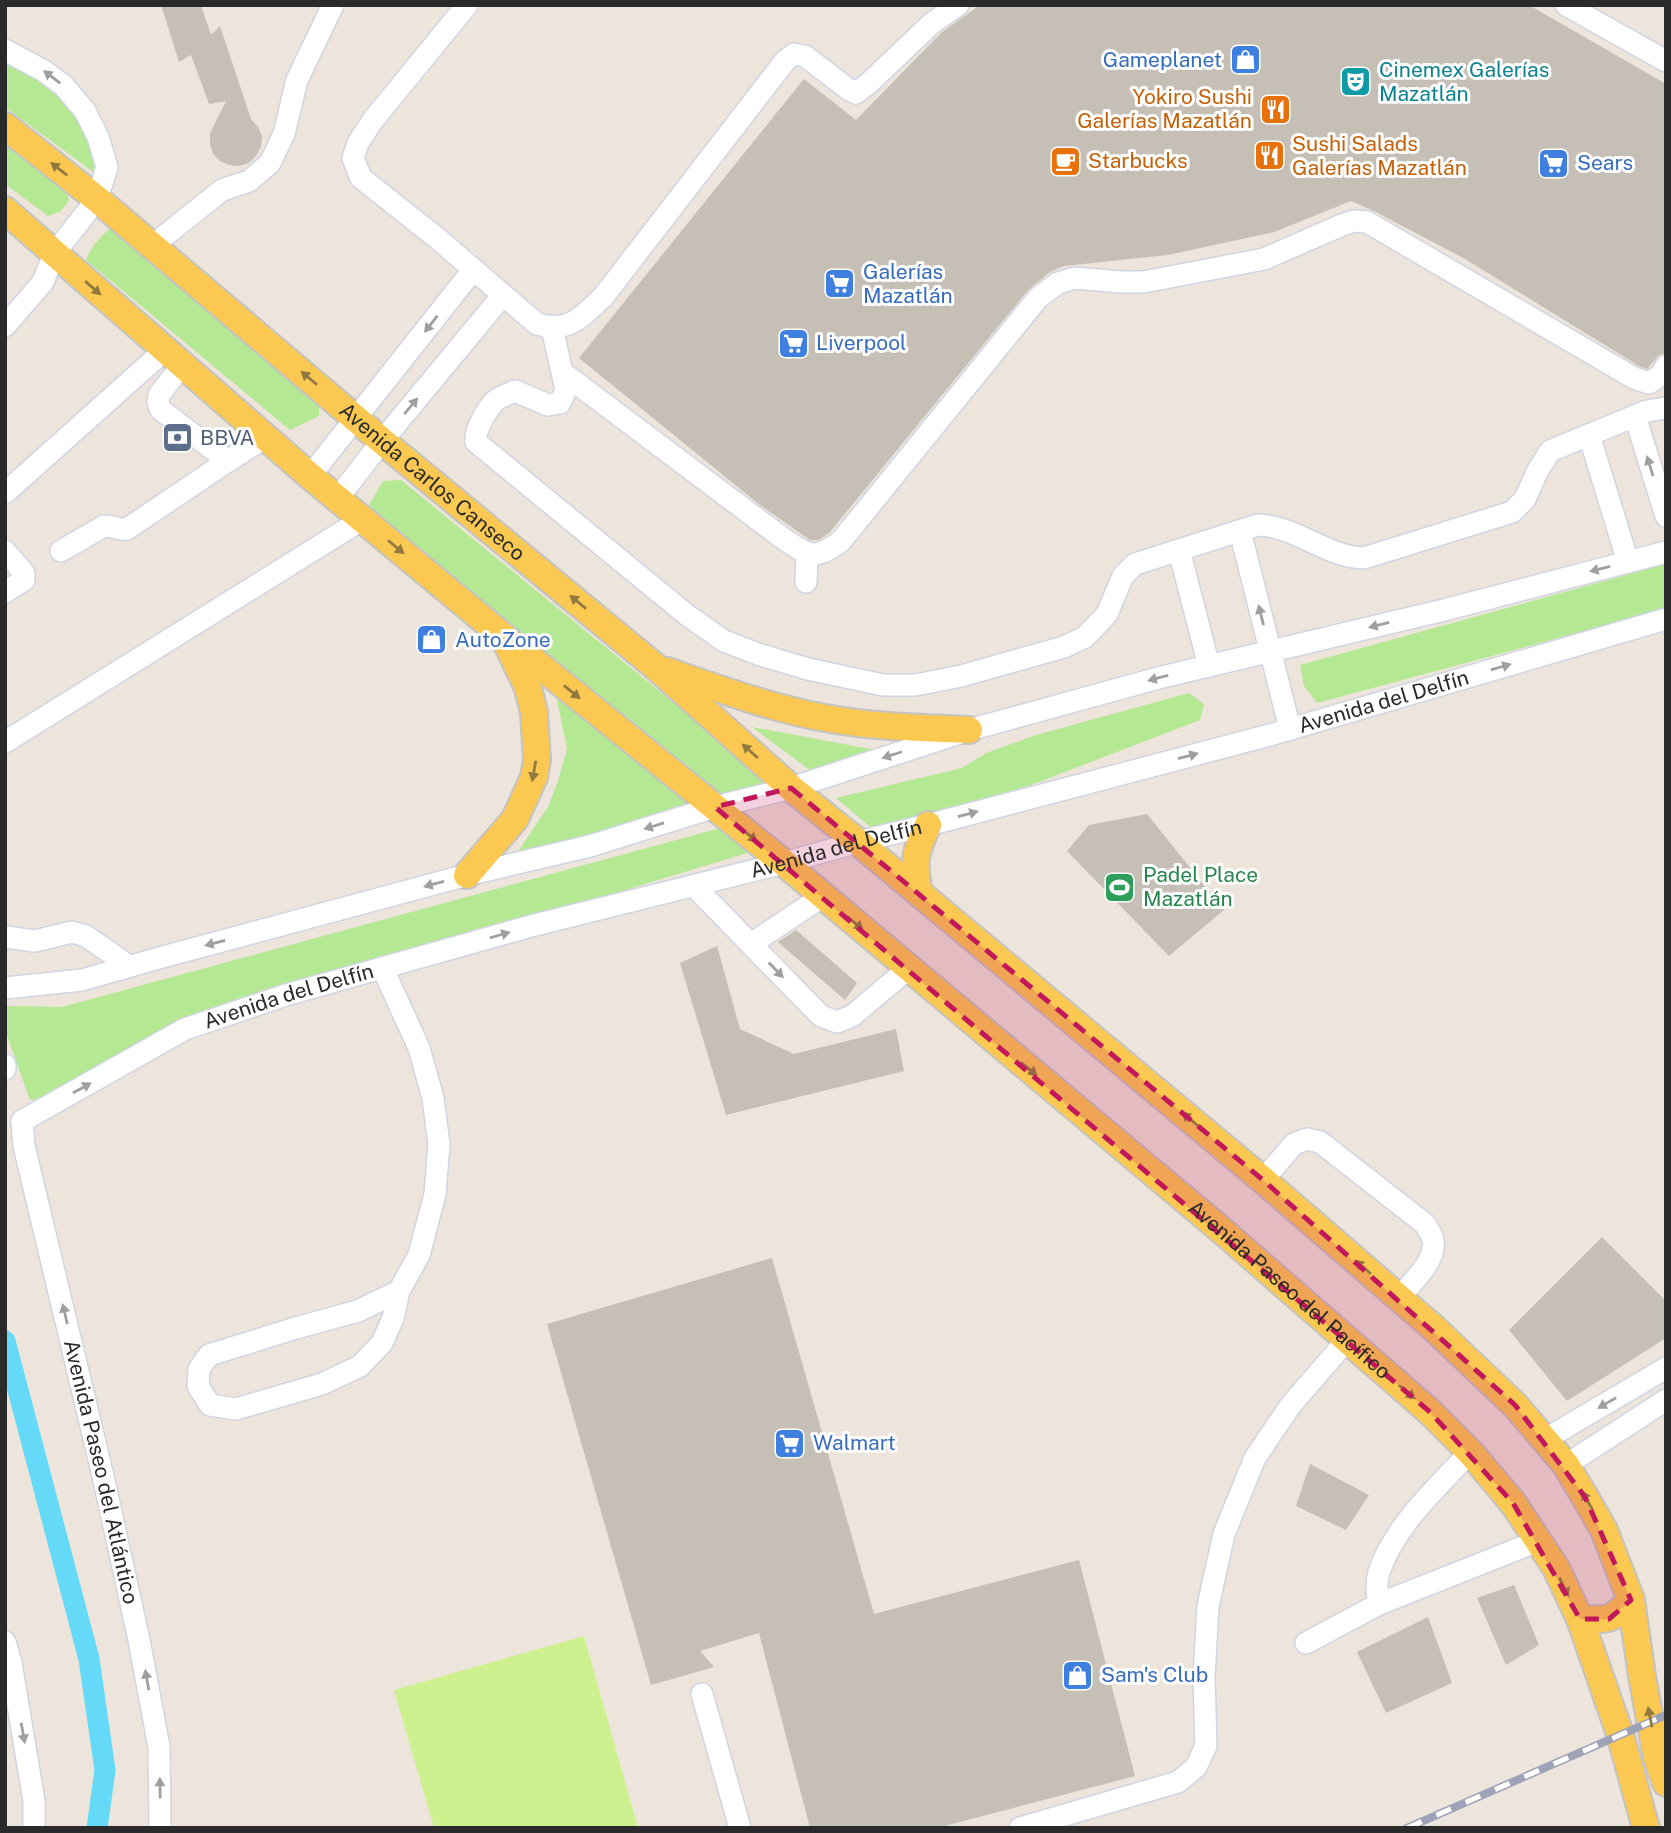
<svg xmlns="http://www.w3.org/2000/svg" width="1671" height="1833" font-family="'Public Sans',sans-serif">
  <style>
    .green { fill: #b5e893 }
    .pitch { fill: #cdf18e }
    .lines { fill: none; stroke-linecap: round; stroke-linejoin: round }
    .canal { stroke: #65daf8; stroke-width: 21 }
    .building { fill: #c5bfb6 }
    .minor-casing { stroke: #d0d5e4; stroke-width: 24 }
    .major-casing { stroke: #c3c3c3; stroke-width: 30 }
    .minor { stroke: #fff; stroke-width: 21 }
    .major { stroke: #fbc952; stroke-width: 26 }
    .rail-casing { stroke: #9da2b6; stroke-width: 8 }
    .rail { stroke: #fff; stroke-width: 5; stroke-dasharray: 16; stroke-linecap: butt }
    .oneway { fill: #9f9f9f }
    .oneway2 { fill: #927a3e }
    .marked { fill: #c2185b; fill-opacity: 0.2; stroke: #c2185b; stroke-width: 5; stroke-dasharray: 14 9; stroke-linejoin: round }
    .labels { text-anchor: middle; stroke-width: 6; stroke-linejoin: round; paint-order: stroke }
    .shop-label { font-size: 21px; fill: #366cbe; stroke: #fff; text-anchor: start }
    .culture-label { font-size: 21px; fill: #0d838f; stroke: #fff; text-anchor: start }
    .food-label { font-size: 21px; fill: #c56008; stroke: #fff; text-anchor: start }
    .service-label { font-size: 21px; fill: #4e5e75; stroke: #fff; text-anchor: start }
    .street-label { font-size: 21px; fill: #2a2a2a; stroke: #fff }
    .leisure-label { font-size: 21px; fill: #27864d; stroke: #fff; text-anchor: start }
  </style>
  <rect width="100%" height="100%" fill="#ede4db"/>
  <g class="green">
    <polygon points="5,64 36,78 62,100 86,124 100,177 5,107"/>
    <polygon points="5,136 62,180 69,200 61,211 48,216 5,184"/>
    <path d="M118,221L320,395L319,416L290,430L86,260C92,243 105,233 118,221Z"/>
    <polygon points="401,480 773,784 727,800 658,742 637,732 366,510 383,481"/>
    <polygon points="1666,564 1666,609 1317,703 1304,686 1300,665"/>
    <polygon points="555,691 700,802 513,859 548,807 558,781 567,749"/>
    <polygon points="1189,693 1204,704 1200,720 1031,785 874,830 836,798 962,768 986,753 1036,735"/>
    <polygon points="752,727 886,752 815,774"/>
    <polygon points="724,827 754,851 183,1024 44,1099 30,1100 5,1030 5,1006 62,1007"/>
  </g>
  <polygon class="pitch" points="584,1636 638,1828 434,1828 394,1690"/>
  <g class="lines">
    <polyline class="canal" points="5,1341 89,1659 105,1770 97,1828"/>
  </g>
  <g class="building">
    <polygon points="161,5 201,5 211,35 220,26 251,119 258,127 262,136 261,147 256,156 249,163 239,166 229,165 220,161 213,154 210,144 210,133 226,101 209,104 191,55 179,62"/>
    <polygon points="980,5 1529,5 1666,84 1666,353 1659,355 1647,369 1639,366 1465,259 1374,211 1351,201 1274,232 1168,255 1064,266 1050,272 1028,290 830,532 819,540 810,540 760,505 579,358 804,79 856,120 941,33"/>
    <polygon points="1147,814 1224,910 1169,956 1067,851 1089,825"/>
    <polygon points="796,930 857,983 845,1000 778,942"/>
    <polygon points="717,946 740,1029 794,1054 896,1029 904,1071 726,1115 680,963"/>
    <polygon points="1602,1237 1666,1301 1666,1338 1567,1401 1509,1330"/>
    <polygon points="772,1258 874,1614 1079,1560 1135,1776 937,1828 810,1828 759,1633 700,1651 714,1667 651,1685 547,1324"/>
    <polygon points="1310,1464 1369,1495 1346,1530 1296,1506"/>
    <polygon points="1514,1585 1539,1645 1506,1665 1477,1598"/>
    <polygon points="1428,1617 1452,1683 1386,1713 1357,1652"/>
  </g>
  <g class="lines">
    <defs>
      <g id="minor">
        <path d="M467,5L373,120L358,143L353,158L361,178L437,238L537,324C570,333 580,318 603,297L785,61L794,54L805,56L848,89L856,93L869,83L931,24L958,5"/>
        <polyline points="1566,5 1666,61"/>
        <polyline points="5,50 44,71 63,85 85,111 98,137 107,167 97,199 54,254 43,282 5,326"/>
        <polyline points="152,246 222,190 249,181 270,163 284,134 297,80 333,5"/>
        <path d="M552,328L566,390L560,403L548,405L515,391C509,394 500,396 495,401C487,409 474,431 476,442L687,615L724,641L758,654L808,669L883,685H915L931,682L961,676L1064,647L1085,637L1107,614L1123,576L1135,564L1258,525C1295,526 1327,557 1364,558L1512,512L1525,499L1537,472L1550,451L1647,411L1666,408"/>
        <path d="M563,373L781,537C808,555 813,562 841,541L1038,298L1058,283L1075,278L1121,282H1144L1264,259L1342,225L1354,221L1367,222L1634,378L1649,383L1661,375L1666,366"/>
        <polyline points="1635,416 1666,516"/>
        <polyline points="1589,435 1628,562"/>
        <polyline points="228,461 266,437"/>
        <polyline points="310,476 473,270"/>
        <polyline points="5,493 166,349"/>
        <polyline points="338,498 382,441 503,295"/>
        <polyline points="1240,531 1290,729"/>
        <polyline points="1179,550 1209,666"/>
        <polyline points="5,551 24,573 24,580 5,592"/>
        <path d="M61,551L104,526C112,525 118,531 127,529L228,461L161,410L158,403L159,395L183,364"/>
        <polyline points="806,582 807,554"/>
        <polyline points="5,742 363,519"/>
        <polyline points="694,886 821,1016 837,1022 852,1016 909,968"/>
        <polyline points="5,937 35,941 72,932 86,936 129,966"/>
        <polyline points="751,944 823,896"/>
        <polyline points="383,969 419,1048 433,1098 439,1144 435,1194 419,1255 399,1291 393,1318 382,1343 360,1366 322,1384 236,1409 210,1405 198,1386 199,1369 209,1355 296,1328 358,1311 399,1291"/>
        <polyline points="5,988 82,980 159,958 467,875 590,846 715,807 791,788 969,730 1162,677 1444,610 1666,552"/>
        <polyline points="5,1065 5,1069"/>
        <path id="s1" d="M22,1121L185,1029L286,995L531,926L784,863L858,842L928,825L1270,735L1666,619"/>
        <path id="s2" d="M22,1121L24,1146L103,1476L139,1640L159,1747L160,1828"/>
        <path d="M1263,1180L1294,1144L1307,1139L1320,1142L1425,1224C1428,1229 1432,1235 1433,1240C1437,1261 1411,1283 1399,1298"/>
        <polyline points="1544,1440 1666,1368"/>
        <polyline points="1566,1465 1666,1400"/>
        <polyline points="1379,1604 1538,1541"/>
        <polyline points="5,1642 11,1663 34,1801 34,1828"/>
        <path d="M1306,1643L1379,1604C1377,1594 1376,1582 1379,1572C1395,1525 1437,1488 1470,1452"/>
        <polyline points="702,1694 740,1828"/>
        <polyline points="1020,1828 1178,1782 1196,1767 1206,1746 1204,1677 1208,1606 1224,1534 1255,1458 1290,1406 1347,1340"/>
      </g>
      <g id="major">
        <path id="s3" d="M5,126L97,199L382,441L657,668L791,788L858,842L1263,1180L1435,1329L1515,1405L1566,1465L1585,1497L1604,1530L1631,1600L1642,1676L1657,1758L1666,1783"/>
        <path id="s4" d="M5,210L310,476L503,636L784,863L1220,1229L1430,1412L1470,1452L1513,1503L1556,1568L1580,1619L1620,1734L1646,1828"/>
        <path d="M667,671C719,689 771,708 825,718C873,727 921,728 969,730"/>
        <polyline points="467,875 515,819 534,777 537,760 534,712 528,688 507,644"/>
        <path d="M919,893C913,863 914,853 928,825"/>
        <path d="M1580,1619C1608,1620 1612,1621 1631,1600"/>
      </g>
    </defs>
    <use href="#minor" class="minor-casing"/>
    <use href="#major" class="major-casing"/>
    <use href="#minor" class="minor"/>
    <use href="#major" class="major"/>
    <defs>
      <polyline id="rail" points="1407,1828 1666,1715"/>
    </defs>
    <use href="#rail" class="rail-casing"/>
    <use href="#rail" class="rail"/>
  </g>
  <defs><path id="oneway-solid" d="M-6-.8H1V-3.2L6.5 0L1 3.2V.8H-6Z" transform="scale(1.75)"/></defs>
  <g class="oneway">
    <use href="#oneway-solid" transform="translate(52 77) rotate(-143)"/>
    <use href="#oneway-solid" transform="translate(431 324) rotate(128)"/>
    <use href="#oneway-solid" transform="translate(411 406) rotate(-50)"/>
    <use href="#oneway-solid" transform="translate(1650 466) rotate(-107)"/>
    <use href="#oneway-solid" transform="translate(1600 569) rotate(166)"/>
    <use href="#oneway-solid" transform="translate(1261 615) rotate(-104)"/>
    <use href="#oneway-solid" transform="translate(1379 625) rotate(166)"/>
    <use href="#oneway-solid" transform="translate(1501 667) rotate(-16)"/>
    <use href="#oneway-solid" transform="translate(1158 678) rotate(165)"/>
    <use href="#oneway-solid" transform="translate(892 755) rotate(162)"/>
    <use href="#oneway-solid" transform="translate(1188 756) rotate(-15)"/>
    <use href="#oneway-solid" transform="translate(968 814) rotate(-15)"/>
    <use href="#oneway-solid" transform="translate(654 826) rotate(163)"/>
    <use href="#oneway-solid" transform="translate(434 884) rotate(165)"/>
    <use href="#oneway-solid" transform="translate(500 935) rotate(-16)"/>
    <use href="#oneway-solid" transform="translate(215 943) rotate(165)"/>
    <use href="#oneway-solid" transform="translate(776 970) rotate(46)"/>
    <use href="#oneway-solid" transform="translate(82 1088) rotate(-29)"/>
    <use href="#oneway-solid" transform="translate(65 1314) rotate(-103)"/>
    <use href="#oneway-solid" transform="translate(1607 1403) rotate(150)"/>
    <use href="#oneway-solid" transform="translate(147 1680) rotate(-100)"/>
    <use href="#oneway-solid" transform="translate(23 1733) rotate(80)"/>
    <use href="#oneway-solid" transform="translate(160 1788) rotate(-91)"/>
  </g>
  <g class="oneway2">
    <use href="#oneway-solid" transform="translate(59 169) rotate(-142)"/>
    <use href="#oneway-solid" transform="translate(93 288) rotate(41)"/>
    <use href="#oneway-solid" transform="translate(309 378) rotate(-140)"/>
    <use href="#oneway-solid" transform="translate(396 547) rotate(40)"/>
    <use href="#oneway-solid" transform="translate(578 602) rotate(-140)"/>
    <use href="#oneway-solid" transform="translate(572 692) rotate(39)"/>
    <use href="#oneway-solid" transform="translate(750 751) rotate(-138)"/>
    <use href="#oneway-solid" transform="translate(534 771) rotate(100)"/>
    <use href="#oneway-solid" transform="translate(749 835) rotate(39)"/>
    <use href="#oneway-solid" transform="translate(855 923) rotate(40)"/>
    <use href="#oneway-solid" transform="translate(1029 1069) rotate(40)"/>
    <use href="#oneway-solid" transform="translate(1190 1119) rotate(-140)"/>
    <use href="#oneway-solid" transform="translate(1363 1267) rotate(-139)"/>
    <use href="#oneway-solid" transform="translate(1407 1392) rotate(40)"/>
    <use href="#oneway-solid" transform="translate(1587 1500) rotate(-120)"/>
    <use href="#oneway-solid" transform="translate(1564 1587) rotate(64)"/>
    <use href="#oneway-solid" transform="translate(1650 1717) rotate(-101)"/>
  </g>
  <path class="marked" d="M791,788L1263,1180L1515,1405L1585,1497L1631,1600L1609,1619H1580L1513,1503L1430,1412L715,807Z"/>
  <defs>
    <symbol id="shop-square" viewBox="-11 -11 22 22"><rect x="-9" y="-9" width="18" height="18" rx="4" fill="#3f7fe0" stroke="#fff"/><path d="M-5-2.5h2.3a2.7 3.5 0 0 1 5.4 0H5L5.5 6h-11ZM-1.5-2.5h3a1.5 2.3 0 0 0-3 0Z" fill="#fff"/></symbol>
    <symbol id="theatre-square" viewBox="-11 -11 22 22"><rect x="-9" y="-9" width="18" height="18" rx="4" fill="#0f9aa8" stroke="#fff"/><path d="M-5-5.5Q0-4 5-5.5V0Q5 5 0 6Q-5 5-5 0ZM-3.3-2.5H-1v1.5H-3.3ZM1-2.5H3.3v1.5H1ZM-2.8 1Q0 5.5 2.8 1Z" fill="#fff"/></symbol>
    <symbol id="restaurant-square" viewBox="-11 -11 22 22"><rect x="-9" y="-9" width="18" height="18" rx="4" fill="#e8710a" stroke="#fff"/><path d="M-5-6h1v4h1v-4h1v4h1v-4h1v5L-1.5 .5V6h-2V.5L-5-1ZM5-6V6H3V1.5H1.5Q1.5-4 5-6Z" fill="#fff"/></symbol>
    <symbol id="cafe-square" viewBox="-11 -11 22 22"><rect x="-9" y="-9" width="18" height="18" rx="4" fill="#e8710a" stroke="#fff"/><path d="M-5.5-4.5H6V0H3Q3 3.5 0 3.5H-2.5Q-5.5 3.5-5.5 0ZM3-3.2v2h1.7v-2ZM-6 4.5H4V6H-6Z" fill="#fff"/></symbol>
    <symbol id="supermarket-square" viewBox="-11 -11 22 22"><rect x="-9" y="-9" width="18" height="18" rx="4" fill="#3f7fe0" stroke="#fff"/><path d="M-6-5.5h2.5l.6 2H6L4.5 2H-2.5L-4.4-4H-6ZM-1.5 3.2a1.3 1.3 0 1 0 .1 0ZM3 3.2a1.3 1.3 0 1 0 .1 0Z" fill="#fff"/></symbol>
    <symbol id="bank-square" viewBox="-11 -11 22 22"><rect x="-9" y="-9" width="18" height="18" rx="4" fill="#5c6f8a" stroke="#fff"/><path d="M-6-4H6V4H-6ZM0-2.3a2.3 2.3 0 1 0 0 4.6a2.3 2.3 0 1 0 0-4.6Z" fill="#fff"/></symbol>
    <symbol id="stadium-square" viewBox="-11 -11 22 22"><rect x="-9" y="-9" width="18" height="18" rx="4" fill="#2e9e5b" stroke="#fff"/><path d="M0-5a6.5 5 0 1 0 0 10a6.5 5 0 1 0 0-10ZM-3.5-1.8h7v3.6h-7Z" fill="#fff"/></symbol>
  </defs>
  <g fill-rule="evenodd">
    <use href="#shop-square" x="1228" y="42" width="35" height="35"/>
    <use href="#theatre-square" x="1338" y="64" width="35" height="35"/>
    <use href="#restaurant-square" x="1258" y="92" width="35" height="35"/>
    <use href="#restaurant-square" x="1252" y="138" width="35" height="35"/>
    <use href="#cafe-square" x="1048" y="144" width="35" height="35"/>
    <use href="#supermarket-square" x="1536" y="146" width="35" height="35"/>
    <use href="#supermarket-square" x="822" y="266" width="35" height="35"/>
    <use href="#supermarket-square" x="776" y="326" width="35" height="35"/>
    <use href="#bank-square" x="160" y="420" width="35" height="35"/>
    <use href="#shop-square" x="414" y="622" width="35" height="35"/>
    <use href="#stadium-square" x="1102" y="870" width="35" height="35"/>
    <use href="#supermarket-square" x="772" y="1426" width="35" height="35"/>
    <use href="#shop-square" x="1060" y="1658" width="35" height="35"/>
  </g>
  <g class="labels">
    <g class="shop-label">
      <text x="1222" y="67" text-anchor="end">Gameplanet</text>
      <text x="1577" y="170">Sears</text>
      <text x="863" y="279">Galerías<tspan x="863" dy="24">Mazatlán</tspan></text>
      <text x="816" y="350">Liverpool</text>
      <text x="455" y="647">AutoZone</text>
      <text x="813" y="1450">Walmart</text>
      <text x="1101" y="1682">Sam's Club</text>
    </g>
    <g class="culture-label">
      <text x="1379" y="77">Cinemex Galerías<tspan x="1379" dy="24">Mazatlán</tspan></text>
    </g>
    <g class="food-label">
      <text x="1252" y="104" text-anchor="end">Yokiro Sushi<tspan x="1252" dy="24">Galerías Mazatlán</tspan></text>
      <text x="1292" y="151">Sushi Salads<tspan x="1292" dy="24">Galerías Mazatlán</tspan></text>
      <text x="1088" y="168">Starbucks</text>
    </g>
    <g class="service-label">
      <text x="200" y="445">BBVA</text>
    </g>
    <g class="street-label">
      <text dy="7" stroke="none"><textPath href="#s3" startOffset="556">Avenida Carlos Canseco</textPath></text>
      <text dy="7" stroke="none"><textPath href="#s1" startOffset="1430">Avenida del Delfín</textPath></text>
      <text dy="7" stroke="none"><textPath href="#s1" startOffset="863">Avenida del Delfín</textPath></text>
      <text dy="7" stroke="none"><textPath href="#s1" startOffset="296">Avenida del Delfín</textPath></text>
      <text dy="7" stroke="none"><textPath href="#s4" startOffset="1678">Avenida Paseo del Pacífico</textPath></text>
      <text dy="7" stroke="none"><textPath href="#s2" startOffset="360">Avenida Paseo del Atlántico</textPath></text>
    </g>
    <g class="leisure-label">
      <text x="1143" y="882">Padel Place<tspan x="1143" dy="24">Mazatlán</tspan></text>
    </g>
  </g>
  <rect width="1671" height="1833" fill="none" stroke="#2a2a2a" stroke-width="14"/>
</svg>
